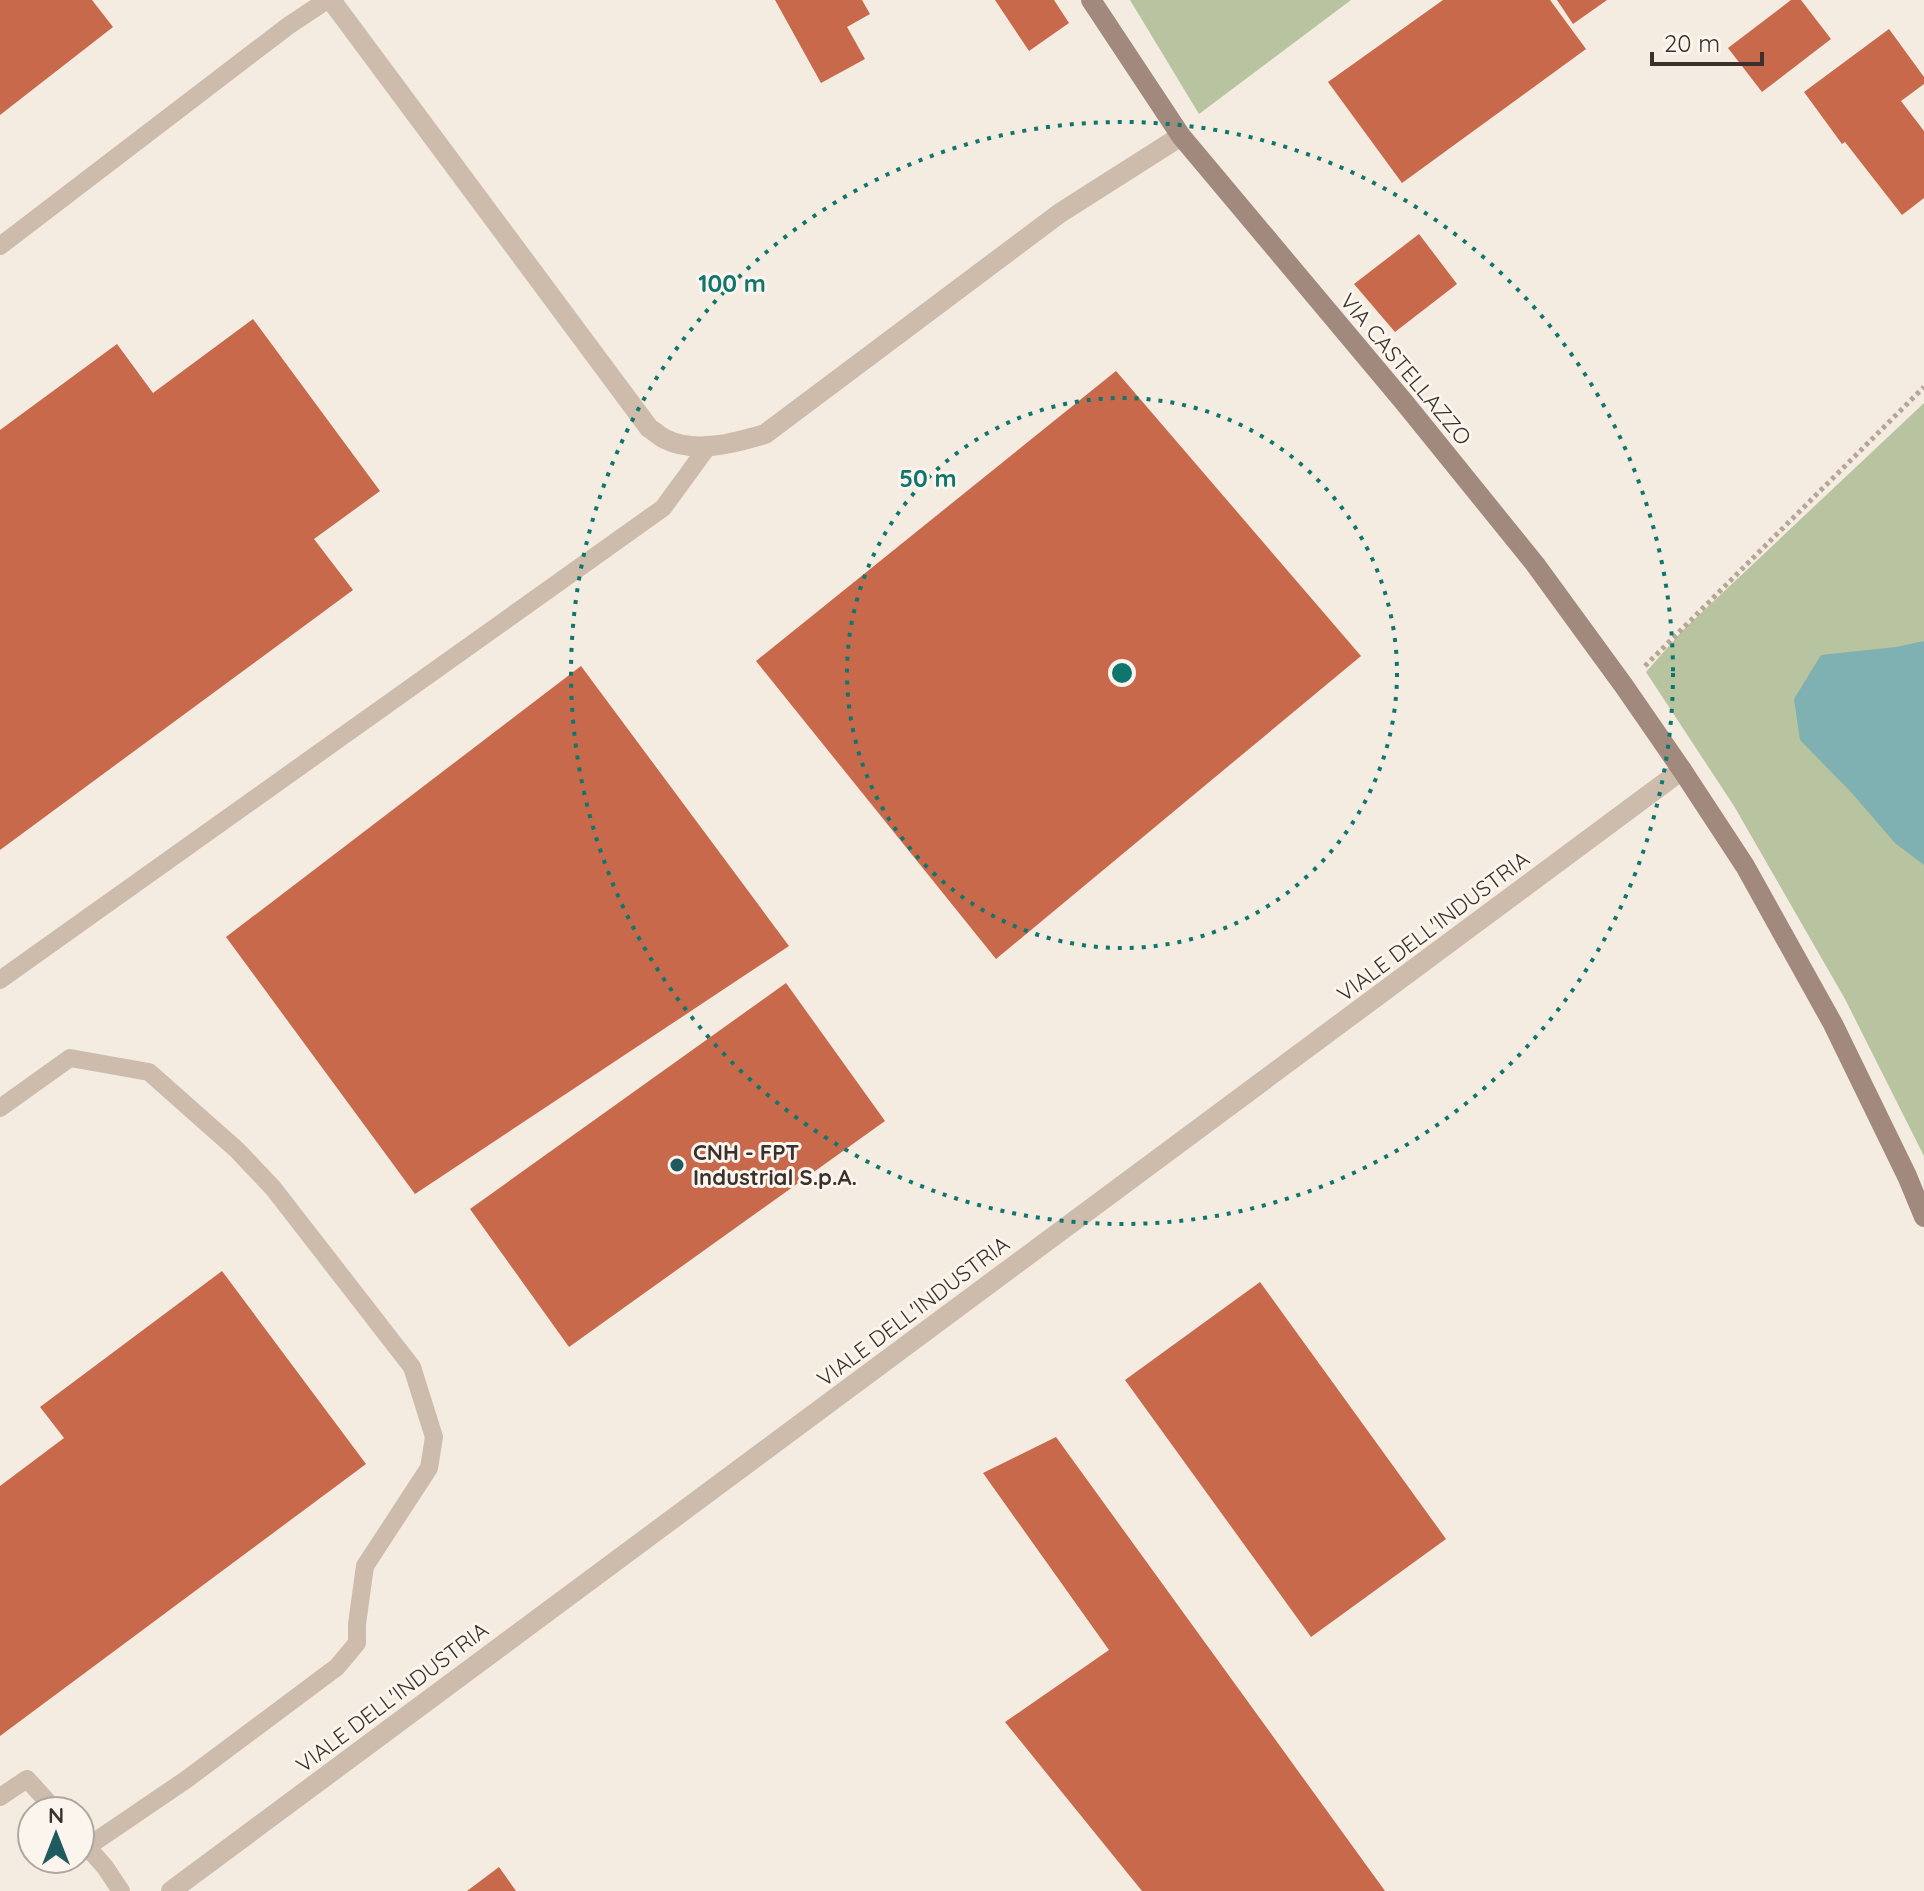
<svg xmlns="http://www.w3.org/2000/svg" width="1924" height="1891" font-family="Quicksand,sans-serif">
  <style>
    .green { fill: #b8c4a0 }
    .water { fill: #7fb0b2 }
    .building { fill: #c8694b }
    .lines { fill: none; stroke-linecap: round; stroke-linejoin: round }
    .path { stroke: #b9a596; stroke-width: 5; stroke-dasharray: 4 4; stroke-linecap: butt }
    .lane { stroke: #cdbbac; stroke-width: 18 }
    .street { stroke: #cdbbac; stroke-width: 20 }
    .secondary { stroke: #a18a7d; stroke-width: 20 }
    .ring { fill: none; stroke: #0f766e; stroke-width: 4; stroke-dasharray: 4 8 }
    .poi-dot { fill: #1f5a5e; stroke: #fbf5ee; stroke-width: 3 }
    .labels { text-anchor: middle; stroke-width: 6; stroke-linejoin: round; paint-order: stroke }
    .street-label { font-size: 22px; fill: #3b302b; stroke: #fbf5ee }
    .poi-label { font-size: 22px; font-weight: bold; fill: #3b302b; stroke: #fbf5ee; text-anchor: start }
    .centre { fill: #0f766e; stroke: #fbf5ee; stroke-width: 4 }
    .ring-label { font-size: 24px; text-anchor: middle; font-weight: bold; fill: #0f766e; stroke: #fbf5ee; stroke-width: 6; stroke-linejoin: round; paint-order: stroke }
  </style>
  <rect width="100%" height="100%" fill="#f4ebe1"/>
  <g class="green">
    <polygon points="1130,0 1351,0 1199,114"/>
    <polygon points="1924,403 1924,1156 1845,999 1734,806 1646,672 1683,630"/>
  </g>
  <polygon class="water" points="1924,641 1924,865 1895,843 1850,791 1800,740 1794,699 1821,655 1896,647"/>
  <g class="building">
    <polygon points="0,0 92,0 113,27 0,115"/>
    <polygon points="775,0 862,0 870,14 847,27 865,59 821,83"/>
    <polygon points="995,0 1054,0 1069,23 1029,51"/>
    <polygon points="1443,0 1550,0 1586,49 1402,183 1328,82"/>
    <polygon points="1557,0 1607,0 1573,24"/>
    <polygon points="1791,0 1801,0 1831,39 1762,92 1728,48"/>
    <polygon points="1889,29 1924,77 1924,84 1901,101 1924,131 1924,198 1902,215 1845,142 1842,144 1804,92"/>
    <polygon points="1419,234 1457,284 1395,332 1354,284"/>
    <polygon points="253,319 380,491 314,539 353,590 0,850 0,430 117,344 153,393"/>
    <polygon points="1116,371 1361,656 996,959 756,661"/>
    <polygon points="581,666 789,946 415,1194 226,937"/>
    <polygon points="786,983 885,1121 569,1347 470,1209"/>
    <polygon points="222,1271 366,1464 0,1736 0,1486 64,1438 40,1407"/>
    <polygon points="1260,1282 1446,1539 1311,1637 1125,1380"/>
    <polygon points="1056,1437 1385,1891 1142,1891 1005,1722 1109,1650 983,1473"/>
    <polygon points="499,1867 516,1891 467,1891"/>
  </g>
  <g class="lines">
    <polyline class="path" points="1645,666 1924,387"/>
    <g class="lane">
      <polyline points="0,246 288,26 327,0"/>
      <polyline points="0,980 663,508 709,445"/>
      <polyline points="0,1108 70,1058 149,1072 237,1150 273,1188 412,1367 434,1437 429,1468 365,1566 357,1624 357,1643 337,1667 187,1779 87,1847"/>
      <polyline points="0,1797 27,1779 56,1811"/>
      <polyline points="81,1840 105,1867 121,1891"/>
    </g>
    <g class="street">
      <path d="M331,0L649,428C654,431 659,436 665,439C695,454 735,443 765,434L1060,213L1181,136"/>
      <polyline points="171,1891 1682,770"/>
    </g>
    <polyline class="secondary" points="1091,0 1181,136 1404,402 1535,564 1624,686 1682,770 1745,866 1833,1024 1907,1176 1924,1217"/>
  </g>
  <g class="ring">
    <circle cx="1122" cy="673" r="275"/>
    <circle cx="1122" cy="673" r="551"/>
  </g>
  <circle class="poi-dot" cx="677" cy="1165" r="8"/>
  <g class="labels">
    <g class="street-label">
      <text transform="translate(1406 369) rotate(50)" y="8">VIA CASTELLAZZO</text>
      <text transform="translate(1433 926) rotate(-37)" y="8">VIALE DELL'INDUSTRIA</text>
      <text transform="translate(913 1311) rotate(-37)" y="8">VIALE DELL'INDUSTRIA</text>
      <text transform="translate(392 1697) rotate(-37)" y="8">VIALE DELL'INDUSTRIA</text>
    </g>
    <g class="poi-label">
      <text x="693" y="1160">CNH - FPT<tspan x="693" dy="25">Industrial S.p.A.</tspan></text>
    </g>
  </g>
  <circle cx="1122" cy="673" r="12" class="centre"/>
  <g class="ring-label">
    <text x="732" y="292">100 m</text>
    <text x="928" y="487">50 m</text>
  </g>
  <g transform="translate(56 1835)"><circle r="38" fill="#fbf5ee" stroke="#aea6a0" stroke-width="2"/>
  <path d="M0-6L14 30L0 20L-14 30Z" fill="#1f5a5e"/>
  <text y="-12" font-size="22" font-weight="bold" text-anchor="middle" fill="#3b302b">N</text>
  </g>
  <path d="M1652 52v12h110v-12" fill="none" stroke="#3b302b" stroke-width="4"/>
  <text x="1664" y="52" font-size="24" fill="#3b302b" stroke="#fbf5ee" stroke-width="6" paint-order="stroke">20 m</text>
</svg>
